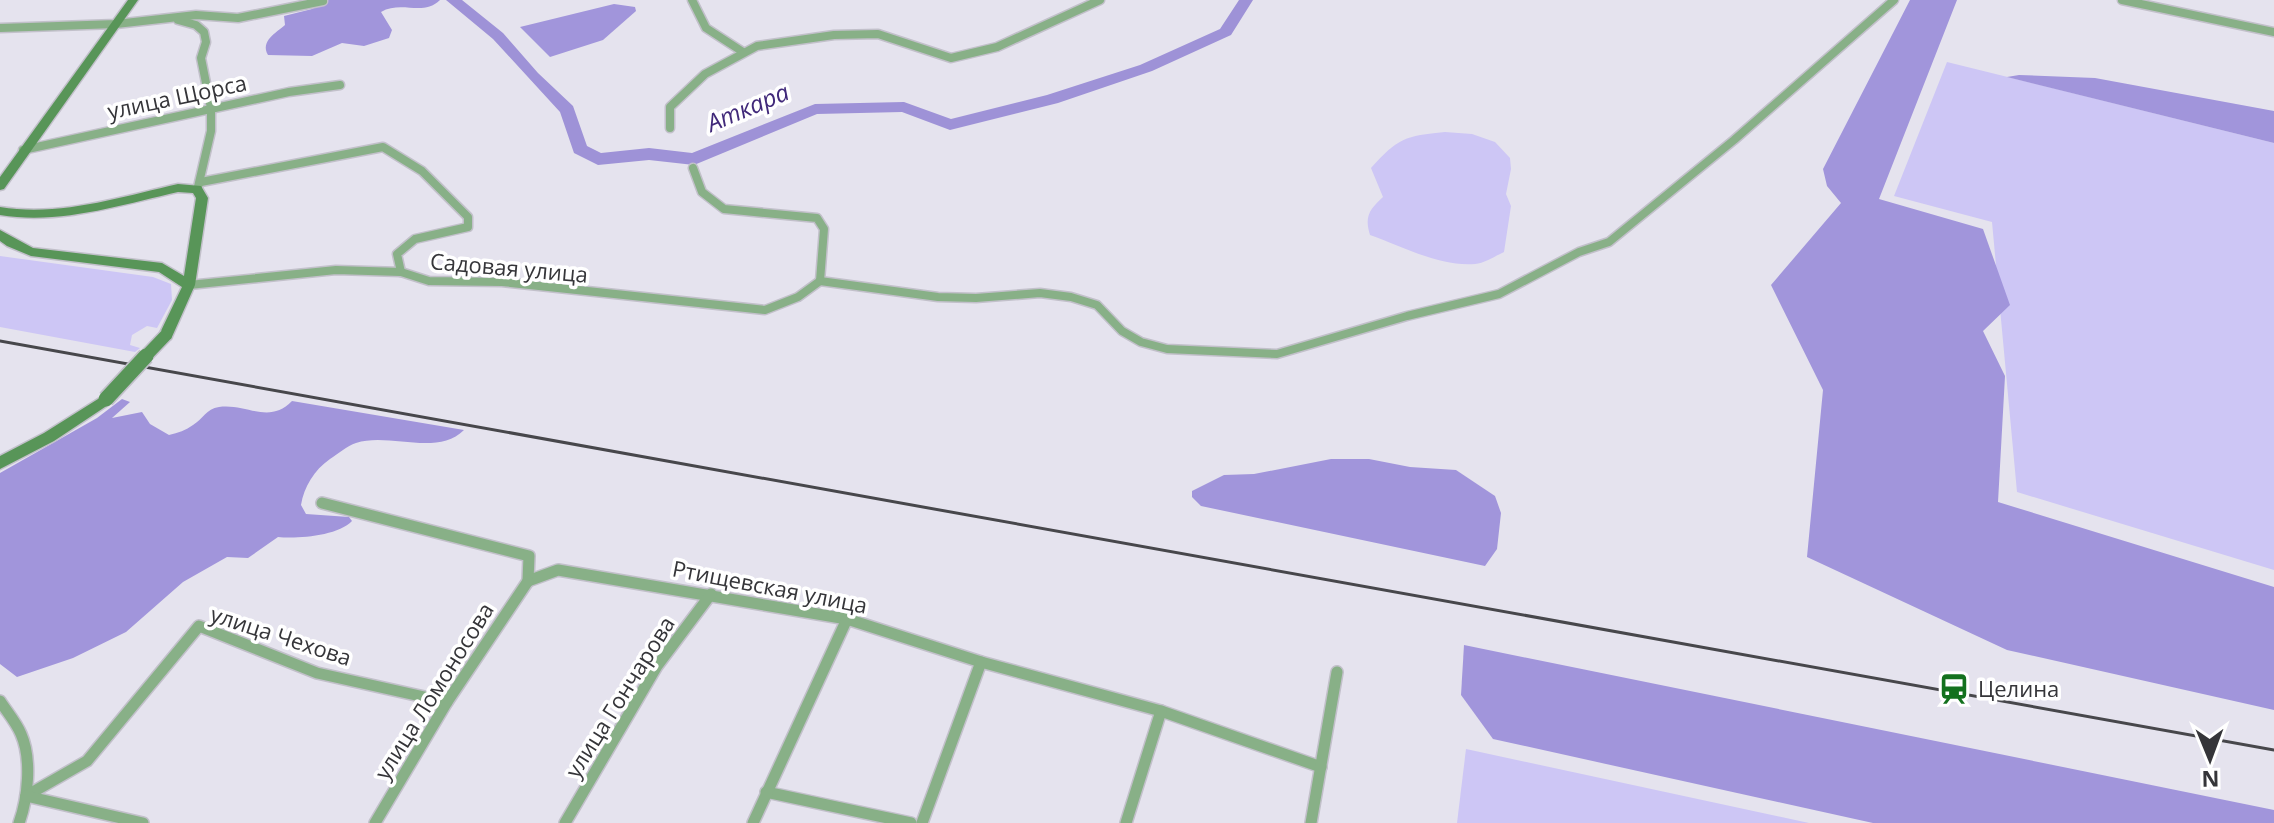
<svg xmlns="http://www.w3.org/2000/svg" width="2274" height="823" font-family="'Open Sans',sans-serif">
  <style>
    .green { fill: #cdc6f5 }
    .forest { fill: #a195db }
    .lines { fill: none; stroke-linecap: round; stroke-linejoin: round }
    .river { fill: #9e92d7; fill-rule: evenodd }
    .street-far1-casing { stroke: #c2c0ca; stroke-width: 11 }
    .street-casing { stroke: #c2c0ca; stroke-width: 14 }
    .secondary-casing { stroke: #c2c0ca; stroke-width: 3 }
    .street-far1 { stroke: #88b087; stroke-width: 8 }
    .street { stroke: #88b087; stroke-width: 11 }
    .secondary { fill: #589558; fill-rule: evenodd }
    .rail { stroke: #47474b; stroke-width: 3 }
    .secondary-bridge-far1-casing { stroke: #c2c0ca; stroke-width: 15; stroke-linecap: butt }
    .secondary-bridge-casing { stroke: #c2c0ca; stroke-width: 18; stroke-linecap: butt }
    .secondary-bridge-far1 { stroke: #589558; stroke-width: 12 }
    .secondary-bridge { stroke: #589558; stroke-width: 15 }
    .labels { text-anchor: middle; stroke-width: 7; stroke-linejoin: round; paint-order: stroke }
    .street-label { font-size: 22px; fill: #353539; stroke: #fff }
    .poi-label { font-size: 22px; fill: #353539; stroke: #fff; text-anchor: start }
    .water-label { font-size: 24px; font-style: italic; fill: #41297a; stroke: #fff }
  </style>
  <rect width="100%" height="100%" fill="#e5e3ee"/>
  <g class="green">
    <polygon points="1947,62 2274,143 2274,570 2017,492 1992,222 1894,196"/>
    <path d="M1445,132L1472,134L1495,142L1510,158L1511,169L1506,194L1511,206L1504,252C1495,256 1485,263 1475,264C1440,267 1401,246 1370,235C1364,216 1370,209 1383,197L1371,168C1398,138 1405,136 1445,132Z"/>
    <polygon points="0,256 153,277 171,284 172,300 157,328 147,326 132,335 130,345 140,348 135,352 0,327"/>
    <polygon points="1466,749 1809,823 1457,823"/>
  </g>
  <g class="forest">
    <path d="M328,0H440C423,17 402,0 381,12L392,30L389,38L364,46L342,43L312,56L268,55C260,41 276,33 285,25L284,16L312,9Z"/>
    <polygon points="1910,0 1957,0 1879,199 1983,229 2010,305 1983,331 2005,376 1998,502 2274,587 2274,710 2007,650 1807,557 1823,390 1771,285 1841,203 1827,186 1823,169"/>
    <polygon points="614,4 635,7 636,11 603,40 550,57 520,27"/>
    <polygon points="2019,75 2095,78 2274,111 2274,143 2007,77"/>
    <path d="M122,399L130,402L112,418L142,412L150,424L169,435C178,433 186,430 193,425C203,419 206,409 219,407C246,403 269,425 292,401L464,430C437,457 389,432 356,443C347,446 338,454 330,459C314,470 304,487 301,505L306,514L349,517L352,521C338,536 297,539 278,537L248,558L227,557L183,582L126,632L73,658L17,677L0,664V473L97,418Z"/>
    <polygon points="1331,459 1369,459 1410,467 1456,470 1495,496 1501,513 1497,549 1485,566 1201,506 1192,497 1192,491 1224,475 1254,474"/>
    <polygon points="1464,645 2274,810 2274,823 1873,823 1493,739 1461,695"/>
  </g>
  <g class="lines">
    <polygon class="river" points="446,0 462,0 503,33 538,73 573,106 587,146 601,153 649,148 692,153 815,104 904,102 951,119 1047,95 1140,65 1220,29 1239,0 1253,0 1231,35 1152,71 1058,103 950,130 902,112 817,114 694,165 649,160 598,165 574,153 560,112 493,39"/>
    <defs>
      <g id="street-far1">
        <polyline points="692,0 706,28 743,52"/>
        <polyline points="2122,0 2274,32"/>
        <polyline points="178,20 196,25 204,32 206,42 201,58 211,108 211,131 198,187"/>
        <polyline points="0,28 116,24 196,15 238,18 323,1"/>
        <polyline points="670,128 670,107 705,74 757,46 834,35 878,34 951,58 997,47 1100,0"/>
        <polyline points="23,150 289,92 340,85"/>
        <polyline points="693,168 702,192 724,209 817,218 824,229 820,281"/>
        <polyline points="201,182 383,147 422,171 468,217 468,227 415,239 397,254 401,272"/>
        <polyline points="820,281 938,297 976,298 1040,293 1071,297 1097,305 1122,331 1141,342 1167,349 1277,354 1407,316 1499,294 1579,252 1609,242 1734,140 1894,0"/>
        <polyline points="189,285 336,270 401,272 429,281 502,282 765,310 798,297 820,281"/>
      </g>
      <g id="street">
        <polyline points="322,503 529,556 528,581 558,570 847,619 981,662 1161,711 1321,767"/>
        <path d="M0,701C7,712 16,722 21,734C32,759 28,798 19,823"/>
        <polyline points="766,792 911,823"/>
        <polyline points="26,796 87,761 199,626 317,673 447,702"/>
        <polyline points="26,796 143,823"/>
        <polyline points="375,823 447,702 528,581"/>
        <polyline points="565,823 657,666 711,594"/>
        <polyline points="753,823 847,619"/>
        <polyline points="922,823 981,662"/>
        <polyline points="1126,823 1161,711"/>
        <polyline points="1311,823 1337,672"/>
      </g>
      <g id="secondary">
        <polygon points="128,0 138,0 4,189 0,190 0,177"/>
        <path d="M178,184L201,186L208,198L195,285L171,339L166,340L159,335L182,287L159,272L31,256L7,246L0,241V230L33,248L162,263L184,276L196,198L193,193L178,192C120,205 60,225 0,215V207C60,217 120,197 178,184Z"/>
        <polygon points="106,394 111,395 113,399 111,403 54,441 0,469 0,456 44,433"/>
      </g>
    </defs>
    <use href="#street-far1" class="street-far1-casing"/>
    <use href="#street" class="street-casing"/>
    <use href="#secondary" class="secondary-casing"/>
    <use href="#street-far1" class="street-far1"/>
    <use href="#street" class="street"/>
    <use href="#secondary" class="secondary"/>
    <polyline class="rail" points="0,341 2274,750"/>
    <defs>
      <polyline id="secondary-bridge-far1" points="144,358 166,335"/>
      <polyline id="secondary-bridge" points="106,399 146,356"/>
    </defs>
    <use href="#secondary-bridge-far1" class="secondary-bridge-far1-casing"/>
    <use href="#secondary-bridge" class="secondary-bridge-casing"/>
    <use href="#secondary-bridge-far1" class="secondary-bridge-far1"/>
    <use href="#secondary-bridge" class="secondary-bridge"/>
  </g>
  <defs>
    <symbol id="station-bare" viewBox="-9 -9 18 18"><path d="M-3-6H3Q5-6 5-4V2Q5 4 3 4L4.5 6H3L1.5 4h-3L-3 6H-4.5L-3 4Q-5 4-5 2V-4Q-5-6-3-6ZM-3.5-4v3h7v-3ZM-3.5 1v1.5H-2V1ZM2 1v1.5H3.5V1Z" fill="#13711e" stroke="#fff" stroke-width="2.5" paint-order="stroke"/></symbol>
  </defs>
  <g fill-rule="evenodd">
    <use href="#station-bare" x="1932" y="667" width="44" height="44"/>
  </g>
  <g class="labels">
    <g class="street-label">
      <text transform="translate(177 97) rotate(-12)" y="8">улица Щорса</text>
      <text transform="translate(509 268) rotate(5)" y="8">Садовая улица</text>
      <text transform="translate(770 587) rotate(11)" y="8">Ртищевская улица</text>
      <text transform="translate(281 636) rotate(18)" y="8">улица Чехова</text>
      <text transform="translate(434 691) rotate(-58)" y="8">улица Ломоносова</text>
      <text transform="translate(620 697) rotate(-58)" y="8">улица Гончарова</text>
    </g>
    <g class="poi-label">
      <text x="1978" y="697">Целина</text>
    </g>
    <g class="water-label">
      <text transform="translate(748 108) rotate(-23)" y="8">Аткара</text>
    </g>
  </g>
  <g transform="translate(2210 759) rotate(179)" stroke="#ffffff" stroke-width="6" paint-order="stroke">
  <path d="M0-6L14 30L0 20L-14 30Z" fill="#353539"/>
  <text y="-12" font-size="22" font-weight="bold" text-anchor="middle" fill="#353539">N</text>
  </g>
</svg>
